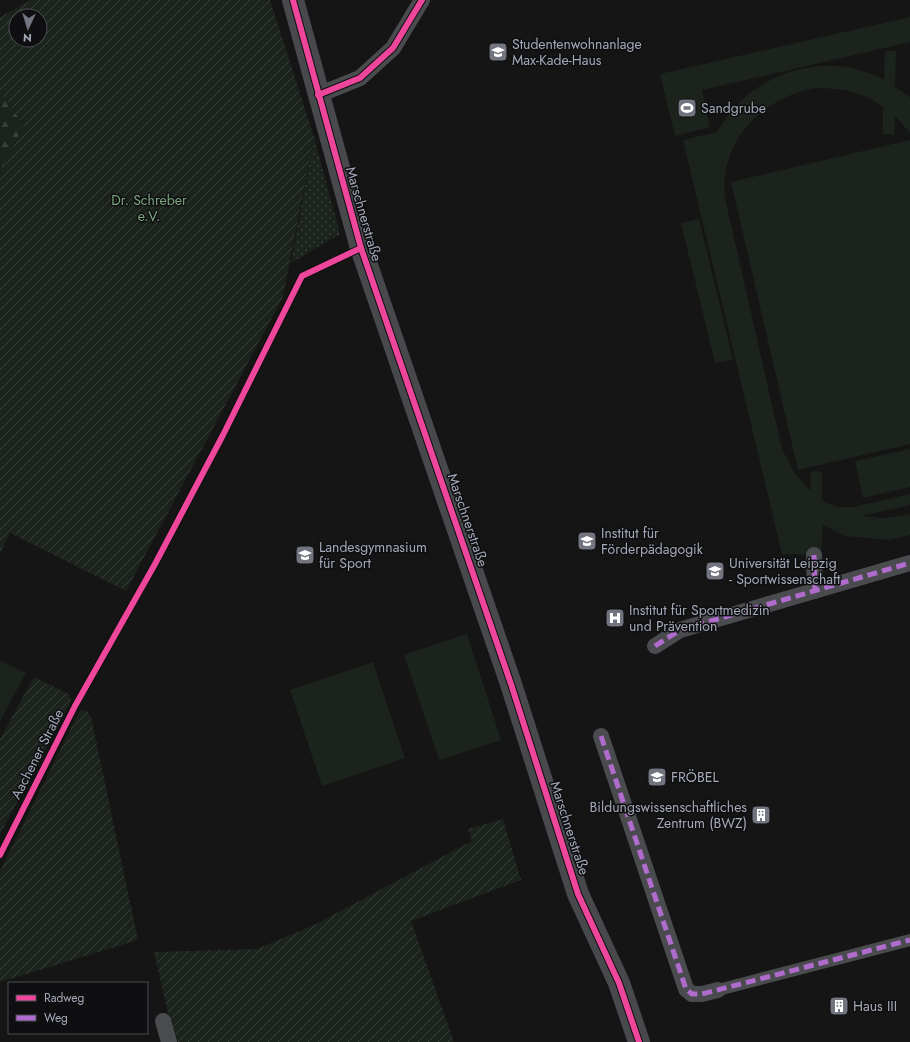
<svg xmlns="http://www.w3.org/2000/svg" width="910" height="1042" font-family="Jost,sans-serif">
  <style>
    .grass { fill: url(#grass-dots) }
    .forest { fill: url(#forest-firs) }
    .park { fill: #1b231c }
    .garden { fill: url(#garden-furrows); fill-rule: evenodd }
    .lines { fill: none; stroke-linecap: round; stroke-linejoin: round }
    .pedestrian { stroke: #494b4e; stroke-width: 12 }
    .minor { stroke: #494b4e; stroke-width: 16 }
    .secondary { stroke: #47494d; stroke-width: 22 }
    .quiet { stroke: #b06ccc; stroke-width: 5; stroke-dasharray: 10 5; stroke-linecap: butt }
    .cycleway-casing { stroke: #0f0f11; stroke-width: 8 }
    .cycleway { stroke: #ed469a; stroke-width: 6 }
    .labels { text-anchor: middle; stroke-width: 3; stroke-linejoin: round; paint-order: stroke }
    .poi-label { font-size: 14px; fill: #a4a9b8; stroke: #0f0f11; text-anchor: start }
    .park-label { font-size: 14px; fill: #7aa57e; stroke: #0f0f11 }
    .street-label { font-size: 14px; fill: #a4a9b8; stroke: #0f0f11 }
  </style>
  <defs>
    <pattern id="grass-dots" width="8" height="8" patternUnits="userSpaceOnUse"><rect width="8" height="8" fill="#1b231c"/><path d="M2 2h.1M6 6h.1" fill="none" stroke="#39403b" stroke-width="1.8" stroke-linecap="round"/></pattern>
    <pattern id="forest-firs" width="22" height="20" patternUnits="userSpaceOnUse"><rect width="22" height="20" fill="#1b231c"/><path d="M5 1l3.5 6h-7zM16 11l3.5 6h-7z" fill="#39403b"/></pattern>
    <pattern id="garden-furrows" width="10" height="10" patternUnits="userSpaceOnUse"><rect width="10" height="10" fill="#1b231c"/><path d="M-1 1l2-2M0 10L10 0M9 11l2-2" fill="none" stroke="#39403b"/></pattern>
  </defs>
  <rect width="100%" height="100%" fill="#151515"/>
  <polygon class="grass" points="314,137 340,234 291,263"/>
  <polygon class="forest" points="0,92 24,125 0,172"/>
  <g class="park">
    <polygon points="910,17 910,42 702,90 710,127 675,136 660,74"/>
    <path d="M885,51H896L895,87L910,97V133L895,116L894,135L883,134V107C878,103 871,99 865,96C850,90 833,88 817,88C805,89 793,94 782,99C743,119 721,154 725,198L782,449L794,472L810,491L811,471L822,472V500C832,507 842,508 854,507L910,494V505L862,516L884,518L910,514V535L889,540L845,536L823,525L821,555L782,554L683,140L717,132C722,124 727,116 733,109C770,67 834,52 884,80Z"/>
    <polygon points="910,140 910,444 798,470 731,182"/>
    <polygon points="699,219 733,360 715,363 681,223"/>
    <polygon points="910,449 910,487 863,498 855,461"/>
    <polygon points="467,634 501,740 439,760 404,655"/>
    <polygon points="0,660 26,673 0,721"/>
    <polygon points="373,662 405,758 322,786 290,690"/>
  </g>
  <g class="garden">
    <path d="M31,0H270L314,137L283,297L126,591L10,533L0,553V172L24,125L0,92V17ZM16,16H40V40H16Z"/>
    <polygon points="34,677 69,694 71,701 0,834 0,739"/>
    <polygon points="81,710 87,711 91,717 138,940 0,982 0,871 77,716"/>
    <polygon points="503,819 521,880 411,921 454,1042 178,1042 168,1013 154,952 257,949 314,925 472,841 468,829"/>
  </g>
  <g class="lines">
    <polyline class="pedestrian" points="718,990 910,940"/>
    <g class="minor">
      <polyline points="318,95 360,78 393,48 422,0"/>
      <polyline points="814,555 815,591"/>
      <polyline points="655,646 680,630 910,563"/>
      <polyline points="601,736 686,989 692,994 702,994 718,990"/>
      <polyline points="163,1021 169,1042"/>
    </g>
    <polyline class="secondary" points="293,0 361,248 511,684 578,894 619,983 639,1042"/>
    <g class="quiet">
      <polyline points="814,555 815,591"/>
      <polyline points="655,646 680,630 910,563"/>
      <polyline points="601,736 686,989 692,994 702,994 910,940"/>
    </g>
    <defs>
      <g id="cycleway">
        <polyline points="293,0 361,248 511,684 578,894 619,983 639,1042"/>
        <polyline points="318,95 360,78 393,48 422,0"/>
        <polyline points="0,855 75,706 155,564 223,435 302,276 361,248"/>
      </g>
    </defs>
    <use href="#cycleway" class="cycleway-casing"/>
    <use href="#cycleway" class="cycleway"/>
  </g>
  <defs>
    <symbol id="university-square" viewBox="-11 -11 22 22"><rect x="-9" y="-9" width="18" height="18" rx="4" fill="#72757f" stroke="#0f0f11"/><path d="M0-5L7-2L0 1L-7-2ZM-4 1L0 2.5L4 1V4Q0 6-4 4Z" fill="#fff"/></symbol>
    <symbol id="stadium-square" viewBox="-11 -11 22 22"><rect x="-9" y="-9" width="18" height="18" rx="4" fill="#72757f" stroke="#0f0f11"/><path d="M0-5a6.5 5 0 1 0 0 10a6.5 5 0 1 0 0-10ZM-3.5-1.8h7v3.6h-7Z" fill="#fff"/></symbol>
    <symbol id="school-square" viewBox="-11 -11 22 22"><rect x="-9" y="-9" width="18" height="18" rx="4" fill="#72757f" stroke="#0f0f11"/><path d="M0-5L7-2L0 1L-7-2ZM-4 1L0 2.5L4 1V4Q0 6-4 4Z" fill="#fff"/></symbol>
    <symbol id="hospital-square" viewBox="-11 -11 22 22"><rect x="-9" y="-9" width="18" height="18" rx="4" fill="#72757f" stroke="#0f0f11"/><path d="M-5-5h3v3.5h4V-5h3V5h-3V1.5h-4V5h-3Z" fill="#fff"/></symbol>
    <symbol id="building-square" viewBox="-11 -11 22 22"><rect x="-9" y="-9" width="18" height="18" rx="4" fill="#72757f" stroke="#0f0f11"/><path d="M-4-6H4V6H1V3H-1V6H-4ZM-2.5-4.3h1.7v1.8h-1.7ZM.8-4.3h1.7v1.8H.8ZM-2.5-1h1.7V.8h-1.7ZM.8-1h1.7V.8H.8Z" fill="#fff"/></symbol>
  </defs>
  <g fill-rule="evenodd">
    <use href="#university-square" x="487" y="41" width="22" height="22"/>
    <use href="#stadium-square" x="676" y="97" width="22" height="22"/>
    <use href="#university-square" x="576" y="530" width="22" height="22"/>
    <use href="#school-square" x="294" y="544" width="22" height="22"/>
    <use href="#university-square" x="704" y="560" width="22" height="22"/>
    <use href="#hospital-square" x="604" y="607" width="22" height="22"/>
    <use href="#school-square" x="646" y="766" width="22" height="22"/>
    <use href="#building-square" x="750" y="804" width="22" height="22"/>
    <use href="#building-square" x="828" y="995" width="22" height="22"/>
  </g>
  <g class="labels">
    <g class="poi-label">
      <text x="512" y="49">Studentenwohnanlage<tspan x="512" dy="16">Max-Kade-Haus</tspan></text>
      <text x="701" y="113">Sandgrube</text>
      <text x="601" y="538">Institut für<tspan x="601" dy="16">Förderpädagogik</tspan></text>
      <text x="319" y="552">Landesgymnasium<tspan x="319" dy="16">für Sport</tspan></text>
      <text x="729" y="568">Universität Leipzig<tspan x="729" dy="16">- Sportwissenschaft</tspan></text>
      <text x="629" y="615">Institut für Sportmedizin<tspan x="629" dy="16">und Prävention</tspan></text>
      <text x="671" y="782">FRÖBEL</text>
      <text x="747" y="812" text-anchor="end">Bildungswissenschaftliches<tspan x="747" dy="16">Zentrum (BWZ)</tspan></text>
      <text x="853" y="1011">Haus III</text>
    </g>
    <g class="park-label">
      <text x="149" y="205">Dr. Schreber<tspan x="149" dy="16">e.V.</tspan></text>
    </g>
    <g class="street-label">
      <text transform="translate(364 214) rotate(74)" y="5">Marschnerstraße</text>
      <text transform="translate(468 520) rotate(71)" y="5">Marschnerstraße</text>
      <text transform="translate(37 754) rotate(-63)" y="5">Aachener Straße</text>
      <text transform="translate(570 828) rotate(72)" y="5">Marschnerstraße</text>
    </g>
  </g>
  <rect x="8" y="982" width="140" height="52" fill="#0f0f11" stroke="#4b4d54"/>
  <rect x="16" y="995" width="20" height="6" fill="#ed469a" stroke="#4b4d54"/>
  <text x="44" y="1002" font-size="12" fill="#a4a9b8">Radweg</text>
  <rect x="16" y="1015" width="20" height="6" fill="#b06ccc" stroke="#4b4d54"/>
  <text x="44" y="1022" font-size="12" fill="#a4a9b8">Weg</text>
  <g transform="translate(28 28) rotate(184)"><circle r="19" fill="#0f0f11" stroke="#4b4d54"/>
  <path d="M0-3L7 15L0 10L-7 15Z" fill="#72757f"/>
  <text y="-6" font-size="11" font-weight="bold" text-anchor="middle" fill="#a4a9b8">N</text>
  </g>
</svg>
